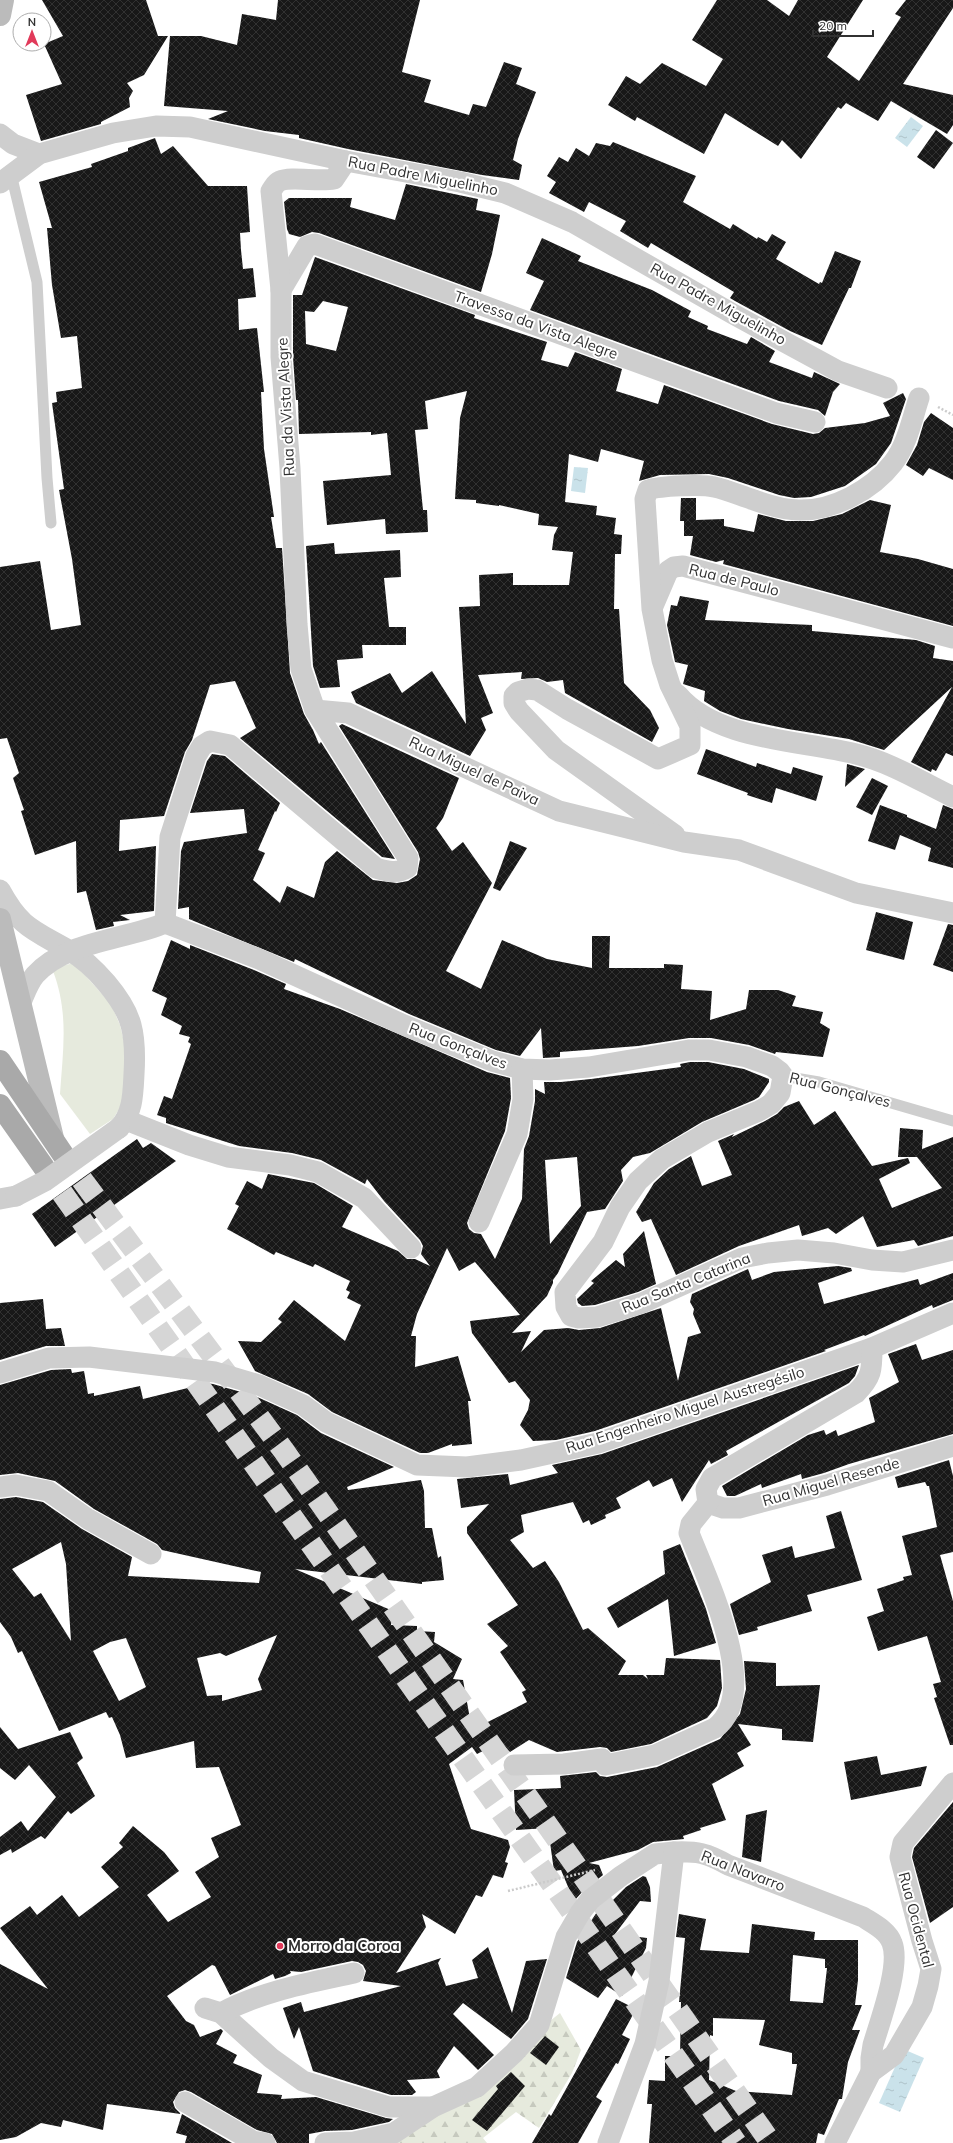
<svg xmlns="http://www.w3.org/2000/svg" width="953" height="2143" font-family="Mulish,sans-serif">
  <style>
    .green { fill: #e6eadd }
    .forest { fill: url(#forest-firs) }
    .water { fill: url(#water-ripples) }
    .building { fill: url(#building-cross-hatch); fill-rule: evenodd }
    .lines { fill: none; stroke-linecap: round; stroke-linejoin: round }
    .primary-tunnel { stroke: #d6d6d6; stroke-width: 22; stroke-dasharray: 22 11; stroke-linecap: butt }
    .path { stroke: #cbcbcb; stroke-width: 2.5; stroke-dasharray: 2 2; stroke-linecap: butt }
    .service { stroke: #cecece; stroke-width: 11 }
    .minor { stroke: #cecece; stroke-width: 21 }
    .secondary { stroke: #bbb; stroke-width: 22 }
    .primary { stroke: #a9a9a9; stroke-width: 22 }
    .minor-bridge { stroke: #cecece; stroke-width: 21 }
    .poi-dot { fill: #e13a5a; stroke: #fff; stroke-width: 1.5 }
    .labels { text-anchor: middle; stroke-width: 4; stroke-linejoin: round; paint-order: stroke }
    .street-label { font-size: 15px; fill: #313131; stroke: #fff }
    .poi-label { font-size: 15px; font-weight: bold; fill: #313131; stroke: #fff; text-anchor: start }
  </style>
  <defs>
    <pattern id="forest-firs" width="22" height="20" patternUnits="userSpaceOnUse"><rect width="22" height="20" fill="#e6eadd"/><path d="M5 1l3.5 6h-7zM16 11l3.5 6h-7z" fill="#c6c9be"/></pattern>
    <pattern id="water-ripples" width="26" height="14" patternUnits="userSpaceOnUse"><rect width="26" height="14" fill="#cae2ea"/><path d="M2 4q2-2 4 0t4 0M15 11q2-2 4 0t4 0" fill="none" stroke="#aec2c9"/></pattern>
    <pattern id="building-cross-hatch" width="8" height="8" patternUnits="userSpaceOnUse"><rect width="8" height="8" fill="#181818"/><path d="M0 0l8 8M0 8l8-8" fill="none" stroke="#313131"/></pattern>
  </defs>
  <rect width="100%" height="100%" fill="#fff"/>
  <path class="green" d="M74,963L111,1004L120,1025L126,1050V1098L113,1119L90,1134L60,1094C63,1050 69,1013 53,971L61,966Z"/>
  <polygon class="forest" points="560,2013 581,2050 572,2073 539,2128 516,2112 483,2138 487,2143 379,2143 495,2065"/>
  <g class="water">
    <polygon points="911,117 923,126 907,147 895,138"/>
    <polygon points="574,467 588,468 585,493 571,491"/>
    <polygon points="903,2049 924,2058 900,2112 879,2103"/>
  </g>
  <g class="building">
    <polygon points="42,0 146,0 158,36 168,36 144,75 127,83 133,91 129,98 130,107 101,122 101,124 41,141 26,95 62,84 44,44 63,36"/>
    <polygon points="278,0 420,0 402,72 431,80 424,102 469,115 473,104 486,107 504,62 522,68 516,84 536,92 518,139 513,160 522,165 519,180 482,175 348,149 299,138 299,135 265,131 208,119 228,111 164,106 170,36 201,36 237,45 242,14 276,20"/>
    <polygon points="717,0 767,0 789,16 798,0 863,0 827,57 859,81 901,17 895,14 906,0 953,0 953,8 903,84 953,95 953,125 947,134 891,101 878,121 846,103 841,109 838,107 801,159 782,140 778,146 725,113 704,154 637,117 635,121 608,105 626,76 640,84 662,63 706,86 723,59 692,40"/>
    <polygon points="936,130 953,143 934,169 917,157"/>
    <polygon points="155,138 161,154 173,146 208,186 247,186 250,232 240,233 241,250 243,269 253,268 256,297 238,299 239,330 257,328 264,392 261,392 264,449 274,517 271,517 276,548 282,548 290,673 304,714 313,730 319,744 321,742 395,859 382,857 240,738 256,728 235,681 210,685 192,740 185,752 164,816 120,820 119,851 156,846 154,911 120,915 130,920 113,922 114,926 96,930 86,891 77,893 76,841 35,855 21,811 24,810 13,778 19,773 7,738 0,739 0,567 40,561 51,630 81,625 72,559 59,490 64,489 52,403 57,402 56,392 82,388 77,336 61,338 52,285 47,228 52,228 39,182 92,167 91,164 128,151 128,148"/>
    <polygon points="613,142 696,176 683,202 730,229 733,224 757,239 758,237 767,242 772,234 786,242 776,259 819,284 820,282 822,283 835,251 861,261 851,288 849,288 822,345 790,331 735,301 730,298 734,292 651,243 648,248 620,231 626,221 589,202 584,212 549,193 556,182 547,176 559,157 568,162 576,148 589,156 596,143 610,146"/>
    <polygon points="406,184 478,199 476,210 500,215 492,254 481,292 319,233 312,232 300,237 289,234 287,229 284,202 289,198 352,198 350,207 395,220"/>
    <polygon points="542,238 581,256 578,261 652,290 691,311 688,317 708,326 707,329 747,344 751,337 775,351 769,362 812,378 814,372 840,384 833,392 825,416 818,410 779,401 530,310 544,281 526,273"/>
    <path d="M315,257L475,315L474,318L547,342L541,360L568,367L575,352L622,369L616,391L658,404L664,385L772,424L813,434L819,433L825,428L865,423L890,416L883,403L903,393L906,399L891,443L876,464L845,486L811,497L794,498L779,495L728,478L709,474L660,475L639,481L644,461L601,449L598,462L569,454L565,502L597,506L596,515L616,518L614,534L622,535L621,554H615L614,609H619L624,683L650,710L659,728L652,742L565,693L563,680L547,682L538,678L521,679L522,672L478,675L493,713L481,718L486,730L470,756L356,703L351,692L390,673L402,693L432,671L466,724L459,607L480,606L479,575L513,573V585H569L573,552L552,550L554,535L558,527L538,525L539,514L499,505V506L476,503V500L455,499L460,418L467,391L425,401L428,429L415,430L423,510H427L428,532L386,534L385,519L327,525L323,481L391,475L387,433L371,435V432L299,434L298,400H296L293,357V295H302ZM323,301L348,307L336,351L306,344L305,311L314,312Z"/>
    <polygon points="931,413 953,428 953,480 929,468 923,476 906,465 917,445 924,422"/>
    <polygon points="681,498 696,498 696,520 724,519 724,526 754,532 758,514 786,521 813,521 842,514 870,500 891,505 880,552 918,559 953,569 953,626 723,564 724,560 716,562 690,555 693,536 684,536 684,521 680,521"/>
    <polygon points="334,543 335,554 400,550 401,577 384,578 389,627 406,627 406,645 362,645 363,658 337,660 340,687 320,688 313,666 306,546"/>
    <polygon points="680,596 709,601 705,620 812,625 812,631 916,640 935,646 933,658 953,661 953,756 946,753 936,771 932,769 931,772 911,762 952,687 884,750 849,739 788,729 741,719 720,711 704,701 705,691 683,684 688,665 675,662 674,657 667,625 671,605 677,606"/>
    <polygon points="342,724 459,778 443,818 436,828 452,851 463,842 492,883 446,971 481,989 502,940 547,959 592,968 592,936 610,936 609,968 664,968 664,964 683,965 681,989 712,991 710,1020 746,1009 749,990 778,990 796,996 792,1006 823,1012 820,1023 830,1029 823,1057 776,1052 775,1054 749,1045 711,1038 689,1038 638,1046 560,1052 560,1057 543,1058 541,1028 520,1056 496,1050 409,1014 295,959 294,962 189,919 189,907 178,909 181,851 184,842 247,833 244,809 190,813 207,761 212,754 225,756 280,803 276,812 275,811 258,850 265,853 253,880 280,903 287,886 314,898 325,862 337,851 373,880 397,883 408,881 417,875 420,859 418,852 339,726"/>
    <polygon points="706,749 756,767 757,763 791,774 793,767 823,776 816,801 776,788 772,803 747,795 748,793 697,774"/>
    <polygon points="847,764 865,769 845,787"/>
    <polygon points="872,778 888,786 872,815 856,807"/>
    <polygon points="880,805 907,815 907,817 936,829 943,805 953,809 953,868 928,861 931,848 900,835 895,850 868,841"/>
    <polygon points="510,841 527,848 500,891 493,888"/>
    <polygon points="876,912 913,922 904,960 866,950"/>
    <polygon points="948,924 953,925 953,972 933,965"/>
    <path d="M171,940L190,949V945L254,970L286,984L284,989L340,1009L487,1072L510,1078L511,1098L505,1131L467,1223L469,1229L474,1233L481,1234L495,1259L522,1199L524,1149L529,1136L535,1101V1089L545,1094L544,1082H561L591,1079L681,1067L680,1064L690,1062H708L744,1069L769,1079V1082L759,1097L754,1100L702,1122L650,1153L633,1157L621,1170L623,1181L605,1209L587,1212L558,1273L553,1280V1283L547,1296L512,1333L531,1331L521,1352L544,1330L568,1328L579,1330L600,1328L661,1308L678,1381L688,1337L701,1333L693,1314L694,1309L690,1302L692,1294L748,1269L752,1280L774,1272L838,1266L851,1268L852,1271L818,1283L824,1304L918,1279L920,1285L953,1273V1300L933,1308L932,1305L865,1336L864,1335L824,1350L826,1351L595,1431L556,1440L533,1441L520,1425L528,1410L530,1400L515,1381L509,1383L472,1333L470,1321L520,1315L475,1262L459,1271L447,1248L417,1314L411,1336H416L415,1367L458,1356L471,1401H468L472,1444L452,1446V1444L428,1453H420L332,1412L308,1394L255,1371L238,1341L261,1342L282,1322L278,1319L294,1300L345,1341L361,1305L347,1298L350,1292L346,1290L350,1281L315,1264L313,1267L276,1252L274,1255L227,1229L239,1206L235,1204L247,1181L262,1189L268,1174L314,1183L353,1206L342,1227L398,1251L407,1259H415L430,1266L421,1254L423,1246L420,1240L384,1201L367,1179L365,1184L321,1160L292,1153L239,1146L166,1123V1118L157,1115L164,1096L172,1099L191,1044L188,1042L190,1037L179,1034L182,1026L161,1015L167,998L152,991ZM577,1157L581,1206L550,1244L545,1160Z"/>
    <polygon points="799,1101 814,1125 835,1111 872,1166 908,1158 910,1163 879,1179 892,1208 942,1188 917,1157 898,1157 900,1128 923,1130 922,1149 953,1137 953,1236 918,1246 914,1240 877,1247 863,1216 836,1234 828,1228 802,1236 799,1225 739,1246 676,1275 651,1219 642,1222 636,1212 654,1183 669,1169 691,1156 702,1186 732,1175 718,1141 734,1134 732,1137 765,1121 777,1114 784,1107"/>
    <polygon points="137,1139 143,1148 151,1143 176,1161 55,1247 32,1214"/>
    <polygon points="644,1231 656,1284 638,1292 595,1305 582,1306 578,1303 577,1299 594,1283 591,1281 616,1260 625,1267 623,1254"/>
    <polygon points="43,1299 46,1329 61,1328 65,1346 46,1346 0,1360 0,1303"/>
    <polygon points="916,1344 922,1360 953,1350 953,1434 849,1464 824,1473 802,1479 801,1474 762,1488 761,1484 735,1496 727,1496 722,1486 808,1435 824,1430 826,1435 836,1430 838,1436 875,1422 869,1398 899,1382 888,1354"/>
    <path d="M859,1365L855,1376L849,1383L726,1451L728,1455L711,1464L709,1460L682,1502L672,1478L653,1487L649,1480L616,1498L621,1508L605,1515L606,1518L591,1525L589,1520L583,1523L573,1502L521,1515L524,1532L510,1540L533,1568L545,1561L559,1582L583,1630L588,1628L626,1661L618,1675H643L648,1679L646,1675H664L666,1658L720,1660L722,1688L717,1706L707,1718L651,1744L611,1752L607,1748L600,1747L557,1752L529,1740L510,1752L505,1747L490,1756L485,1750L477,1754L472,1747L449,1764L471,1829L508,1840L510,1847L505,1862L508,1863L503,1878L493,1875L482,1897L476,1895L455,1934L422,1914L426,1927L396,1973L441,1958L438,1963L446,1986L478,1978L472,1960L488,1947L512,2013L526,1961L547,1959L528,2019L511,2039L463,2003L453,2014L494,2055L478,2070L454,2046L437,2071L440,2078L407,2080L416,2092L412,2095H391L313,2071L299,2027L294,2039L283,2008L301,2002L304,2012L401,1986L363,1981L366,1971L363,1965L358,1962L352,1961L301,1972L290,1971L291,1973L285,1976L275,1979L273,1974L230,1995L215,1966L212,1965L167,1996L186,2021L194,2025L200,2037L221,2029L223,2031L216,2044L237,2055L233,2063L262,2075L257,2093L282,2095L281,2099L316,2097L386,2118L393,2119L389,2122L352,2130L325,2131L309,2134V2143H277L272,2134L257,2130L191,2092L185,2090L179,2092L173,2102L175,2108L181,2114L107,2104L103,2130L63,2120L61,2127L41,2123L16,2137L0,2140V1964L48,1989L0,1928L30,1906L37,1915L62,1895L79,1917L119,1887L101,1867L123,1847L119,1843L133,1826L164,1852L179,1871L147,1895L168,1922L211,1897L195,1872L219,1857L211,1838L241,1825L219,1767L196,1768L194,1741L126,1758L120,1735L112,1717L109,1718L106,1712L59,1731L22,1651L18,1653L11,1637L0,1622V1499L16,1497L43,1502L82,1529L132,1557L128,1576L259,1583L261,1572L162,1550L157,1544L94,1509L55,1481L18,1473L0,1475V1385L51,1370L71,1369L72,1373L84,1371L88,1394L94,1393V1396L140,1386L143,1399L200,1385L199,1382L213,1384L255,1396L297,1415L321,1433L394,1467L347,1487L348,1490L421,1480L424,1491L425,1528H432L438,1558L441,1556L444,1580L422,1582V1584L295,1569L393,1611L391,1625L417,1626V1631L435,1632L434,1642L462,1659L453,1679L463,1680L472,1730L527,1702L522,1692L526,1690L500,1652L508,1646L487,1624L518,1605L467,1533V1527L489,1504L461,1508L457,1479L508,1474L510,1485L558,1473L552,1465L602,1454ZM61,1542L66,1564L71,1641L41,1593L34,1597L12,1569ZM277,1635L258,1679L262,1690L222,1701V1695L207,1696L197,1658L220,1653L226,1656ZM126,1638L146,1687L119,1701L93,1651L110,1642Z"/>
    <polygon points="949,1460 953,1476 953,1552 940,1555 953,1601 953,1745 950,1745 934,1698 937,1697 933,1684 941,1682 927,1636 878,1651 867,1617 884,1611 877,1589 904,1580 903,1577 912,1575 902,1536 937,1527 929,1486 927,1486 925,1482 898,1488 895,1477"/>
    <polygon points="841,1511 862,1580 807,1595 812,1611 757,1627 758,1630 739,1635 730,1604 771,1582 762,1555 792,1546 795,1558 835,1548 826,1516"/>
    <polygon points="680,1544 706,1609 716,1643 674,1656 668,1599 618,1628 607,1608 665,1574 663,1551"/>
    <polygon points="744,1661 776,1663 776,1686 820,1685 813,1742 782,1740 782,1729 738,1724 751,1745 737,1753 744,1766 712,1784 726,1820 700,1828 701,1830 683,1836 684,1839 653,1842 638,1850 589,1863 599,1865 603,1875 583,1891 574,1901 561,1870 554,1871 548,1828 516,1830 514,1790 561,1788 560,1776 596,1772 600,1776 607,1777 657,1767 720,1739 740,1714 746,1689"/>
    <polygon points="0,1727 18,1749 70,1732 83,1758 77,1763 95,1796 71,1814 68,1811 45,1839 41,1836 12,1853 11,1849 0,1855 0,1837 21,1821 28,1831 56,1797 29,1765 15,1780 0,1768"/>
    <polygon points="877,1756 881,1775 927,1766 921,1786 851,1800 844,1762"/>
    <polygon points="953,1802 953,1907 930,1923 912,1857 914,1848"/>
    <polygon points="767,1810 761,1862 742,1857 746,1815"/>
    <polygon points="643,1876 646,1877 650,1887 651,1902 640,1901 615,1934 647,1938 646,1948 622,1996 607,1986 598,1998 566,1978 577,1942 599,1909 611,1899 611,1902 626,1887"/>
    <path d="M679,1914L706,1919L700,1950L749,1953L752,1924L815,1932L814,1940H858V1980L855,2005H862L852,2030H860L848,2062L842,2099H839L824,2135L818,2133L816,2143H649L652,2104H647L649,2080L665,2081V2056H680L681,2002H679L685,1938L676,1937ZM793,1955L825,1959V1968H827L823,2003L790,2001ZM713,2018L765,2020L759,2045L792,2053V2064H797L792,2095L736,2091L709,2080L710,2035L713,2036Z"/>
    <polygon points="616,1999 636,2009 622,2035 630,2039 618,2064 616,2063 596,2097 602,2101 578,2143 532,2143 549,2114 551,2116"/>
    <polygon points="545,2036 559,2047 546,2065 530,2053"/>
    <polygon points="511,2072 525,2086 487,2131 472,2120 498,2089 496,2086"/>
    <polygon points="182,2114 232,2143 185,2143 187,2136 176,2133"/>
  </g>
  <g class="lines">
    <g class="primary-tunnel">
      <polyline points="62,1153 284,1451 771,2143"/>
      <polyline points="43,1166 736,2143"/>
    </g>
    <g class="path">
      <polyline points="938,407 953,415"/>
      <polyline points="508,1891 595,1870"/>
    </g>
    <g class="service">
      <polyline points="11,174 37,282 47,478 51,523"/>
      <polyline points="783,1076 819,1082 953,1121"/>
    </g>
    <g class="minor">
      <polyline points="0,134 13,144 39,154"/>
      <polyline points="0,183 39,154 113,133 156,126 190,127 346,161 460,182 505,193 572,222 733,314 838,371 887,388"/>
      <polyline points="281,290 307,246 315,244 776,413 815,422"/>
      <polyline points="653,606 668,571 674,567 683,566 953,638"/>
      <path d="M678,695C717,741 801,740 856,754C890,762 922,782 953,797"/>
      <path d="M315,710L301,669L297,624L290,468L281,357V290L271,191C274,187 275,183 280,181C291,176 318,182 334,179L346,161"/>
      <path d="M675,835L556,750L519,711L514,703V696L518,692L528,689L537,690L567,709L658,759L690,745V726L670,685L662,660L652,609L645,499L648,490C659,486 702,484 714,487C728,490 741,496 754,500C768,505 784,510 799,510C833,511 872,490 893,463C907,445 912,419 919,398"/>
      <path d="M0,890C21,929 34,930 70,951C93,964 124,999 131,1025C135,1040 135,1058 134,1074C133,1094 133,1113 119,1128"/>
      <path d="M165,923L170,837L196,756L202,746L210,741L230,745L376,868C387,871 397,874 407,868L408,858L315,710L348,713L559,811L684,842L739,850L856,893L953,913"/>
      <path d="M21,1002C25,993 29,982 35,975C65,941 125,940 165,923L259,959L404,1025L492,1061L522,1069L550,1070L589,1067L689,1050H709L747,1057L772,1066L780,1072L783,1076L780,1093L771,1104L759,1111L708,1132L662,1159L638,1181L620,1207L603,1242L565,1292L566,1307L571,1316L579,1318L597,1317L642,1303L742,1258L768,1253L798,1250L834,1253L872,1260L903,1262L953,1250"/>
      <polyline points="126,1120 189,1145 228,1157 290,1165 318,1172 364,1198 411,1248"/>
      <polyline points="0,1199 16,1196"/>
      <polyline points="479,1222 517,1134 523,1099 522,1069"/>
      <polyline points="0,1373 49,1358 89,1357 215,1372 259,1385 303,1405 326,1422 417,1465 467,1467 521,1460 598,1443 872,1348 953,1313"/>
      <polyline points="0,1487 16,1485 48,1491 88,1519 151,1554"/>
      <polyline points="708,1503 723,1508 739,1508 827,1485 953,1446"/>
      <path d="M514,1765L564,1764L602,1759L605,1765L655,1755L715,1728C763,1693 706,1577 689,1533L691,1524L708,1503L706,1489L712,1478L856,1393C872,1377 872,1370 872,1348"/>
      <polyline points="205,2008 221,2013 271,2058 303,2081 389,2107 432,2107"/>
      <path d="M221,2013C262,1991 309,1983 354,1973"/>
      <polyline points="185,2102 253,2141 265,2143"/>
      <polyline points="325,2143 354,2142 394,2133 433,2107 477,2087 514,2053 539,2025 566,1937 580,1913 590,1900 621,1876 655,1854 674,1852"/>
      <path d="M608,2143L645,2044L659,1981L674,1852C697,1851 707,1853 728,1865L863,1917C874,1924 888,1931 892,1943C901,1965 880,2021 873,2045L871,2058V2072"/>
      <polyline points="835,2143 871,2072 894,2055 922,2007 928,1986 931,1969 922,1941 900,1857 903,1843 953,1783"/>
    </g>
    <g class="secondary">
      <polyline points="0,15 3,0"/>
      <polyline points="0,919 53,1138"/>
    </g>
    <g class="primary">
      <polyline points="0,1061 62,1153"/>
      <polyline points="0,1105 43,1166"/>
    </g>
    <polyline class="minor-bridge" points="16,1196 45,1181 119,1128"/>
  </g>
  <circle class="poi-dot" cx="280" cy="1946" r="4"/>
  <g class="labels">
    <g class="street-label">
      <text transform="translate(423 176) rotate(11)" y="5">Rua Padre Miguelinho</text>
      <text transform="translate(718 304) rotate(29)" y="5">Rua Padre Miguelinho</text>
      <text transform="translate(536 325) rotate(20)" y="5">Travessa da Vista Alegre</text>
      <text transform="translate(286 407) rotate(-93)" y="5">Rua da Vista Alegre</text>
      <text transform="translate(734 580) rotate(14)" y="5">Rua de Paulo</text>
      <text transform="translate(474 771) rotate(25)" y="5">Rua Miguel de Paiva</text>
      <text transform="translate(458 1046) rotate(21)" y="5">Rua Gonçalves</text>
      <text transform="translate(840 1090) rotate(14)" y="5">Rua Gonçalves</text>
      <text transform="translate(686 1283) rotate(-22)" y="5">Rua Santa Catarina</text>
      <text transform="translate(685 1410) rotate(-18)" y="5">Rua Engenheiro Miguel Austregésilo</text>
      <text transform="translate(831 1482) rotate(-16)" y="5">Rua Miguel Resende</text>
      <text transform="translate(743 1871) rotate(21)" y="5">Rua Navarro</text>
      <text transform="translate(916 1920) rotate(75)" y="5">Rua Ocidental</text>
    </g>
    <g class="poi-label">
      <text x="288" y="1951">Morro da Coroa</text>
    </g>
  </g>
  <g transform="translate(32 32)"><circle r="19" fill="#ffffff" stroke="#adadad"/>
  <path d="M0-3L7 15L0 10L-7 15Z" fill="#e13a5a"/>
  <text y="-6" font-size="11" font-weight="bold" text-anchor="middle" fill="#313131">N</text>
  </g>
  <path d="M813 30v6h60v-6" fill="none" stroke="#313131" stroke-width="2"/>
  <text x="819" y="30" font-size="12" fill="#313131" stroke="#ffffff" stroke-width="3" paint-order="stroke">20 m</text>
</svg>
